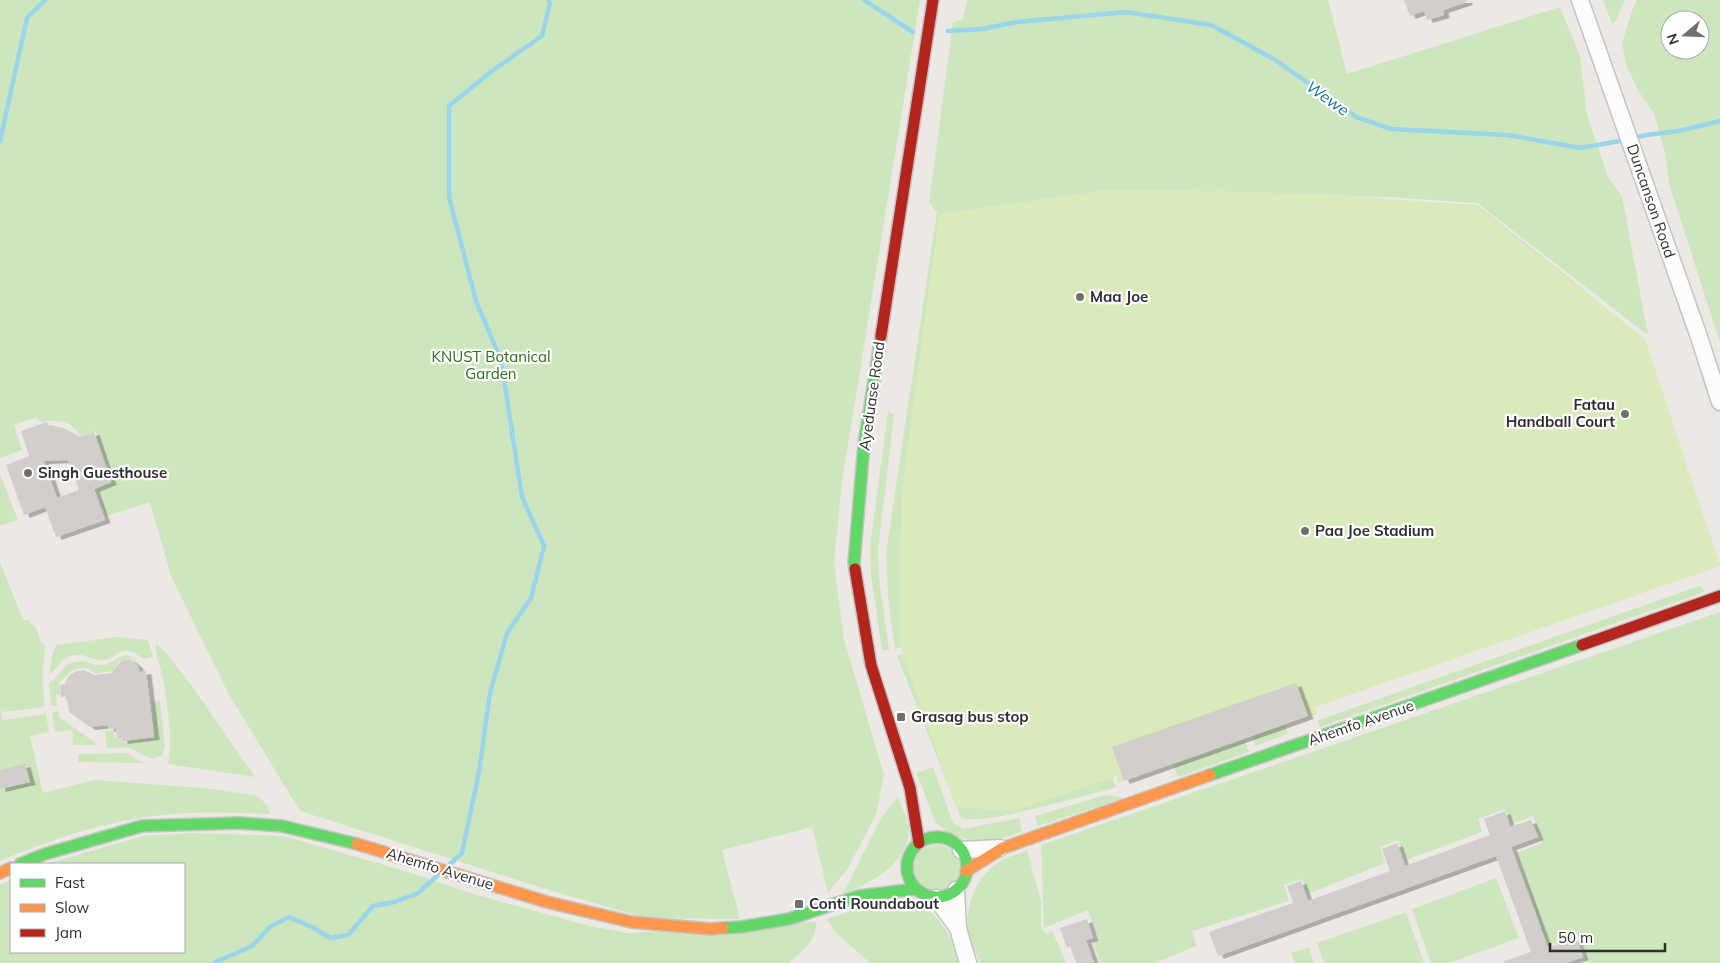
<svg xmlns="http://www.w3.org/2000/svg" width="1720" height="963" font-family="Mulish,sans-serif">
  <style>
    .green { fill: #cee6be; fill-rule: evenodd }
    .pitch { fill: #d9eabb }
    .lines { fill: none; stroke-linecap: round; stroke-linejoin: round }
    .stream { stroke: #99d6ec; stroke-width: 4.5 }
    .building { fill: #d1cecb; fill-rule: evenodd; filter: url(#shadow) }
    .street-casing { stroke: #c5c4c5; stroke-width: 19 }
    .fast-casing { stroke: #c5c4c5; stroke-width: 14 }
    .slow-casing { stroke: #c5c4c5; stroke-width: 14 }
    .jam-casing { stroke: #c5c4c5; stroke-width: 14 }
    .street { stroke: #fcfcfb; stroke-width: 16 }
    .fast { stroke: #63d668; stroke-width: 11 }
    .slow { stroke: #ff974d; stroke-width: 11 }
    .jam { stroke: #b3261e; stroke-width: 11 }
    .poi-dot { fill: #706f6e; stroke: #fff; stroke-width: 2 }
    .labels { text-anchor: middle; stroke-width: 4.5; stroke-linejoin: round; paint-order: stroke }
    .street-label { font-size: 15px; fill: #2e2e2e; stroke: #fff }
    .poi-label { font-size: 15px; font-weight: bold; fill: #2e2e2e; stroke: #fff; text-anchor: start }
    .park-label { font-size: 15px; fill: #2c6e1b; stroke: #fff }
    .water-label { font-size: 16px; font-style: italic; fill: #0d6fa3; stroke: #fff }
  </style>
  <defs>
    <filter id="shadow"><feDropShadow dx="5.5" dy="3" stdDeviation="0" flood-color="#0004"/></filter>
  </defs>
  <rect width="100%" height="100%" fill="#ece8e4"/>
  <g class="green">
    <path d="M0,0H920L842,482L834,563L844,639L884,775L876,815L848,868L828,893L812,827L722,850L740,919L646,918L549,890L300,811L228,693L171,576L150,502L106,516L96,489L113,482L95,431L81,436C71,420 57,419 40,422L37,417L14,425L22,450L0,458Z"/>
    <path d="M967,0H1328L1347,74L1560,7L1580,56L1587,115L1608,177L1622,196L1648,335L1477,203L1386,197L1202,191L1477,205L1571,279L1643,340L1720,565L1328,702L1314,662L1099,740L1116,788C1085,794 985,826 961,818L897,656L914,649L906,645L895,649L888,597L886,553L937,212L929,203L953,22L963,19Z"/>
    <polygon points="1603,0 1625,0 1615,22 1612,23"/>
    <path d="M1637,0H1720V342L1669,184L1665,153L1654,113L1639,92L1626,65L1622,43L1633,8ZM1670,20H1700V50H1670Z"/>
    <polygon points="888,412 894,414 878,551 879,578 889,650 882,650 871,575 870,547"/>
    <polygon points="0,474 18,520 0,526"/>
    <path d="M0,562L21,615L24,620H29L32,625L35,626L41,642L45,645L42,681L45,707L1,712L3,720L46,714L49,732L30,736L43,793L95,780L203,788L255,795C263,800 268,805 270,814C238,813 206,811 174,814C114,818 55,838 0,861Z"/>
    <polygon points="1699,586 1702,587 1704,592 1320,727 1318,723 1319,720"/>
    <polygon points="1720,612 1720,963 1581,963 1585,962 1585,950 1578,936 1548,946 1516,853 1542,843 1533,816 1512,824 1505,809 1478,819 1482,832 1406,860 1398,840 1380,847 1385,863 1308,894 1302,879 1284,885 1289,901 1192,931 1196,946 1155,963 1100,963 1093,943 1099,939 1088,910 1044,928 1041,845"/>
    <path d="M118,637L148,640L153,657L143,659C118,638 120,661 100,660C86,659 83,650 66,658C58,662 57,671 49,674L52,656L56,645Z"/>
    <path d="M156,644L162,648L189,682L255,777L168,764C173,741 167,699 162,675C160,664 155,655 156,644Z"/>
    <path d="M125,655L130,656L140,665L139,666L130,658L125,659L118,662L114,671L95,673L87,668H79L70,672L59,683L60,695H56L57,706H51L49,683C58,678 61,668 69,664C84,657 88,665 100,665C111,665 116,658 125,655Z"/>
    <path d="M160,701L165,747L162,755C148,765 141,750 128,748C122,747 114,748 107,748L105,731L114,730L115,738H121L122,742L155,738L152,702Z"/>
    <polygon points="58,711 59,717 98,745 73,745 72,730 55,732 52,713"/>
    <polygon points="1285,725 1288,734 1255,746 1252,736"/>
    <polygon points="1245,740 1249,752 1178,777 1173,765"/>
    <polygon points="127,753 142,763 78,762 78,754"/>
    <polygon points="933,767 953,823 963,829 1019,818 1022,832 990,842 963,839 947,832 935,822 917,773"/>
    <polygon points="1106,795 1124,798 1038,826 1035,816"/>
    <path d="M898,797C901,805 909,822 909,830C907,865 871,883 843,894L881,818Z"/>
    <path d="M191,833L284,836L415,874L473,894L590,926L628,933L816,922C817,941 802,951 789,963H0V885L11,880V952H184V864H47L142,836Z"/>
    <circle cx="937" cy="868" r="23"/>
    <path d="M1027,850L1041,901V927L1046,934L1052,930L1066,963H980C977,955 972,946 970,938C962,909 976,875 1002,860C1010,856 1019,854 1027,850Z"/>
    <polygon points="1496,878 1519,938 1449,963 1431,963 1412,909"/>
    <path d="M902,900C908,902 915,904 921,906C943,918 953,941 961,963H870L835,932L827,919L875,902Z"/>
    <polygon points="1406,912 1424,963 1324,963 1317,943"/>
    <polygon points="1309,947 1314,963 1295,963 1291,953"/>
  </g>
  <polygon class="pitch" points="1110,189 1330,194 1476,206 1645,339 1720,566 1315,707 1317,714 1119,783 1116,776 1014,811 956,807 902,652 900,638 901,499 939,214"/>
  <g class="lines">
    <g class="stream">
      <polyline points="864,0 913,32"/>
      <polyline points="948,31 982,29 1017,22 1126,12 1211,25 1274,59 1356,117 1391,129 1507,135 1581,148 1625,140"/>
      <polyline points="1633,138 1646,135 1679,131 1720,121"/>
      <polyline points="0,141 27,18 45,0"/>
      <polyline points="450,864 462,853 479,772 490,693 507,633 531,598 544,546 522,497 501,360 476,301 449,197 449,106 492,71 542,36 550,3 549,0"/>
      <polyline points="214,963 252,946 271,926 289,917 312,927 330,938 348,935 373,906 395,902 418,893 437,876"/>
    </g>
  </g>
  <g class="building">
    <polygon points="1404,0 1467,0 1467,2 1443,10 1444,15 1427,20 1424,11 1410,16"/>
    <path d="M47,422L48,425L63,428L79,437L94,432L111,482L94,489L105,520L56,537L45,507L24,515L6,465L29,456L21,431ZM68,460L79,490L57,498L44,461Z"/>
    <polygon points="129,659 137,665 140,672 146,671 154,737 122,741 122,738 117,738 116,728 109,729 108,725 90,727 69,712 67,696 61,697 60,685 65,684 67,679 71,674 77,671 84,670 94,675 112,673 119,663 123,660"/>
    <polygon points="1296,683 1308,716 1124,781 1112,747"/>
    <polygon points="25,764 30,782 0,789 0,770"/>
    <polygon points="1505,811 1510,827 1531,820 1538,837 1511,847 1548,948 1576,938 1583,957 1566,963 1504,963 1504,961 1531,952 1496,856 1218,956 1209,932 1293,903 1287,886 1301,881 1308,901 1390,871 1382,849 1397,843 1405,866 1490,835 1484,819"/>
    <polygon points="1087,919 1093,938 1086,940 1094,963 1076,963 1070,946 1067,948 1060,928"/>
  </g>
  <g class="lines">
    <defs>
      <g id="street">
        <polyline points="1580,0 1699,337 1720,402"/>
        <polyline points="961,850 1000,848"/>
        <polyline points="956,890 958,928 968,963"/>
        <polyline points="936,898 958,928"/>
      </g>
      <g id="fast">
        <polyline points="855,569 854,563 864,444 881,336"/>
        <polyline points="1210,775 1582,645"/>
        <circle cx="937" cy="867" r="30"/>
        <polyline points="20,864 45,854 142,826 239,823 282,826 357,844"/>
        <polyline points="723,928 741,927 789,919 859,896 916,889"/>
      </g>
      <g id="slow">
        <polyline points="357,844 547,902 631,922 710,929 723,928"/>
        <polyline points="966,871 1003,848 1210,775"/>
        <polyline points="0,873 11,868"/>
      </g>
      <g id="jam">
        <polyline points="881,336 933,0"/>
        <polyline points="855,569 871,665 910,788 919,843"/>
        <polyline points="1582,645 1720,596"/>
      </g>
    </defs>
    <use href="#street" class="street-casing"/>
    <use href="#fast" class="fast-casing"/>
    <use href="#slow" class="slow-casing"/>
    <use href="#jam" class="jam-casing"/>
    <use href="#street" class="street"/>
    <use href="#fast" class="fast"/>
    <use href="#slow" class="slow"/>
    <use href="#jam" class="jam"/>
  </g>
  <g class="poi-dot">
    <circle cx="1080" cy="297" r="5"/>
    <circle cx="1625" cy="414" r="5"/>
    <circle cx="28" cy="473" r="5"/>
    <circle cx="1305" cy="531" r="5"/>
    <rect x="896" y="712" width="10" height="10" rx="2.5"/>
    <rect x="794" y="899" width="10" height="10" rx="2.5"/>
  </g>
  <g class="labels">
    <g class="street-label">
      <text transform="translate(1651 201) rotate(71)" y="5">Duncanson Road</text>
      <text transform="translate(872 396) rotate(-82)" y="5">Ayeduase Road</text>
      <text transform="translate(1361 723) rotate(-19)" y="5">Ahemfo Avenue</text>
      <text transform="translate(440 869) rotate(17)" y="5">Ahemfo Avenue</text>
    </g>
    <g class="poi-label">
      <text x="1090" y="302">Maa Joe</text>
      <text x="1615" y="410" text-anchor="end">Fatau<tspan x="1615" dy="17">Handball Court</tspan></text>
      <text x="38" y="478">Singh Guesthouse</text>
      <text x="1315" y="536">Paa Joe Stadium</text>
      <text x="911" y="722">Grasag bus stop</text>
      <text x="809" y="909">Conti Roundabout</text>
    </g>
    <g class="park-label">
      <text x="491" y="362">KNUST Botanical<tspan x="491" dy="17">Garden</tspan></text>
    </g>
    <g class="water-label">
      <text transform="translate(1328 98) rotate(35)" y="6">Wewe</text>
    </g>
  </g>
  <rect x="10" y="863" width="175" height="90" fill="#ffffff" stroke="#ababab"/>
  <rect x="20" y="879" width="25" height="8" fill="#63d668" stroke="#ababab"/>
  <text x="55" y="888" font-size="15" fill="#2e2e2e">Fast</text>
  <rect x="20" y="904" width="25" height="8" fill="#ff974d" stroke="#ababab"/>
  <text x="55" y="913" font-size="15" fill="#2e2e2e">Slow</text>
  <rect x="20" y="929" width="25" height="8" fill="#b3261e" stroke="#ababab"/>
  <text x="55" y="938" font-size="15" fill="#2e2e2e">Jam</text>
  <g transform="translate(1685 35) rotate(251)"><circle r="24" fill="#ffffff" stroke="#ababab"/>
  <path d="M0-4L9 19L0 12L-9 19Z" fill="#706f6e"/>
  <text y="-8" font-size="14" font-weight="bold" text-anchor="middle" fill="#2e2e2e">N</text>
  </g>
  <path d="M1550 943v8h115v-8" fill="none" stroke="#2e2e2e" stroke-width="2.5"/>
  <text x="1558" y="943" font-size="15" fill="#2e2e2e" stroke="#ffffff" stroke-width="4" paint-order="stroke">50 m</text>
</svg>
